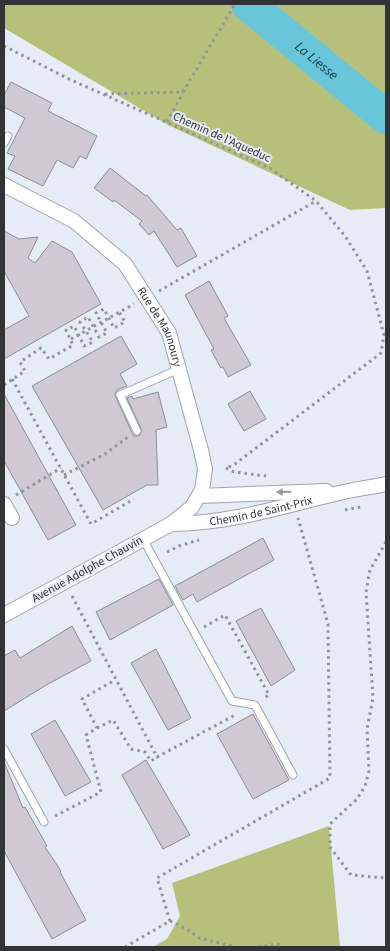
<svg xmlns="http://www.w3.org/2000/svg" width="390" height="951" font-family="'Source Sans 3',sans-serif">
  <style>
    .forest { fill: #b7c07b }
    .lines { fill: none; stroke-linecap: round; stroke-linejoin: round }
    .river { stroke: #69c5da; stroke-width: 34 }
    .building { fill: #cec9d3; stroke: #908c95 }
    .service-casing { stroke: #9ea4ad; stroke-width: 9 }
    .minor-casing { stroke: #9ea4ad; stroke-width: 16 }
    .path { stroke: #90949b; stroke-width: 3; stroke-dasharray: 2.5 4; stroke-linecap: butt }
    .service { stroke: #fff; stroke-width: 7 }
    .minor { stroke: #fff; stroke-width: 14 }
    .oneway { fill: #98999b }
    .labels { text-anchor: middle; stroke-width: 4; stroke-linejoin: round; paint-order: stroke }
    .street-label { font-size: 12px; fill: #313337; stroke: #e5ecf5 }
    .water-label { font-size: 14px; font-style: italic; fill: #103b45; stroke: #e5ecf5 }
  </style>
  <rect width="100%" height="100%" fill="#e5ecf5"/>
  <g class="forest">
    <polygon points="4,4 386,4 386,208 350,210 168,125 4,28"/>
    <polygon points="329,826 340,947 153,947 167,939 180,916 172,883"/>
  </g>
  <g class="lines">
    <path class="river" id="s1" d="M248,4L386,117"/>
  </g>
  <g class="building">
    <polygon points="11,82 52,103 48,111 97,136 86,159 80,156 73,168 57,160 43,186 8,169 15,156 7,153 25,118 4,107 4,95"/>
    <polygon points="110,168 146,196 147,195 177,230 181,228 197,256 177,267 154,231 149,235 139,224 142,221 114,200 113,202 94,188"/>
    <polygon points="4,231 19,239 38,237 28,258 35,263 52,241 72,252 101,304 4,359 4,330 29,316 4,271"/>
    <polygon points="209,281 228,316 224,318 251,365 228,377 223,367 221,368 211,350 214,349 185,295"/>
    <polygon points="121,336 137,364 120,374 127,386 117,390 115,395 132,433 134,436 139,436 142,431 127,398 132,396 133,399 158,392 167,427 156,430 158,485 147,485 103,510 32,386"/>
    <polygon points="250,391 266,419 244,431 228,404"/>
    <polygon points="4,394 76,525 48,540 4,461"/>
    <polygon points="263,538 274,560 197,602 193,594 183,600 175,586"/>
    <polygon points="159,579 173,605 110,640 96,612"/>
    <polygon points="261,608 295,670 271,686 236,621"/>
    <polygon points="72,626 91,661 48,684 4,711 4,656 15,650 20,658"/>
    <polygon points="156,649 191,718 168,730 131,663"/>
    <polygon points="253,714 289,780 253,799 217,734"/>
    <polygon points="55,720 91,782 65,796 31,734"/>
    <polygon points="146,760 190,835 163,849 122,775"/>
    <polygon points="4,762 23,808 25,807 47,846 45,847 61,871 60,872 86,920 52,939 4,851"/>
  </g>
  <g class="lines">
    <defs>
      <g id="service">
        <polyline points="4,143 8,136"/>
        <polyline points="137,431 120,395 179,369"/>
        <polyline points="143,539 232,701 255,705 293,775"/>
        <polyline points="4,749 44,822"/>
      </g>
      <g id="minor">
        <path id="s2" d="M4,185L74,221L125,264L169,333L201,450L205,469L202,490L192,507L171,524L4,615"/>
        <polyline points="199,496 326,491"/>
        <polyline points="4,504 12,518"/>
        <path id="s3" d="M171,524C232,524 289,504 348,491C361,488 374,487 386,484"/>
      </g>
    </defs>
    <use href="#service" class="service-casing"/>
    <use href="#minor" class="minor-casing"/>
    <g class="path">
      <polyline points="4,46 71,80 270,168 316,201 345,236 367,271 384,335 381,353 235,464 227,468"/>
      <polyline points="105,94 183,92 235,4"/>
      <polyline points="167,122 183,93"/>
      <polyline points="159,291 316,201"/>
      <polyline points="71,339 134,304"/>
      <polyline points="12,379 91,524 134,499"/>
      <polyline points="4,385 25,371 20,362 41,348 49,359 73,345 66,330 74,326 84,346 93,342 80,322 88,317 99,337 107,333 96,313 104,309 114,328 125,322 119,312"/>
      <polyline points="226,468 234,472 266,476"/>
      <polyline points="64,475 105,454 128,437"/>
      <polyline points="16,495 61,468"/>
      <polyline points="345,510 361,507"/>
      <polyline points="386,542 370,570 366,592 373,698 367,729 369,771 365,786 357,799 330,824 330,847 351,875 386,878"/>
      <polyline points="167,552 179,546 199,540"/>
      <polyline points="72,596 157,757 237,714"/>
      <polyline points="204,627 225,615 269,695 264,698"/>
      <polyline points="97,728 113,720 131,749 145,752 151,761 157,757"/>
      <polyline points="55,816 101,792 86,735 97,728 82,699 115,680"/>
      <polyline points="170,921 187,929 199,938 236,947"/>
      <polyline points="125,947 170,921 157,878 330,778 328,624 298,518"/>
      <polyline points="258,947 278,944 281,947"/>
    </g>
    <use href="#service" class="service"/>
    <use href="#minor" class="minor"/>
  </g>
  <defs><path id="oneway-solid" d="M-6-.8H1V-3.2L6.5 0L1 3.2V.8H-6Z" transform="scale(1.25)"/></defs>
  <use class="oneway" href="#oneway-solid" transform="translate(284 492) rotate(179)"/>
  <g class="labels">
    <g class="street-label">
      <text transform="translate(222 137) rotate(24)" y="4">Chemin de l'Aqueduc</text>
      <text dy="4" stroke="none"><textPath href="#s2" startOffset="218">Rue de Maunoury</textPath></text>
      <text dy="4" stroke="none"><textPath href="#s3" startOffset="91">Chemin de Saint-Prix</textPath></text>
      <text transform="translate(87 569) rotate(-29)" y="4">Avenue Adolphe Chauvin</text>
    </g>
    <g class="water-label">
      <text dy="5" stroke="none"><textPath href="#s1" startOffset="89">La Liesse</textPath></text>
    </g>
  </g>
  <rect width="390" height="951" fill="none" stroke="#313337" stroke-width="10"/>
</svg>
